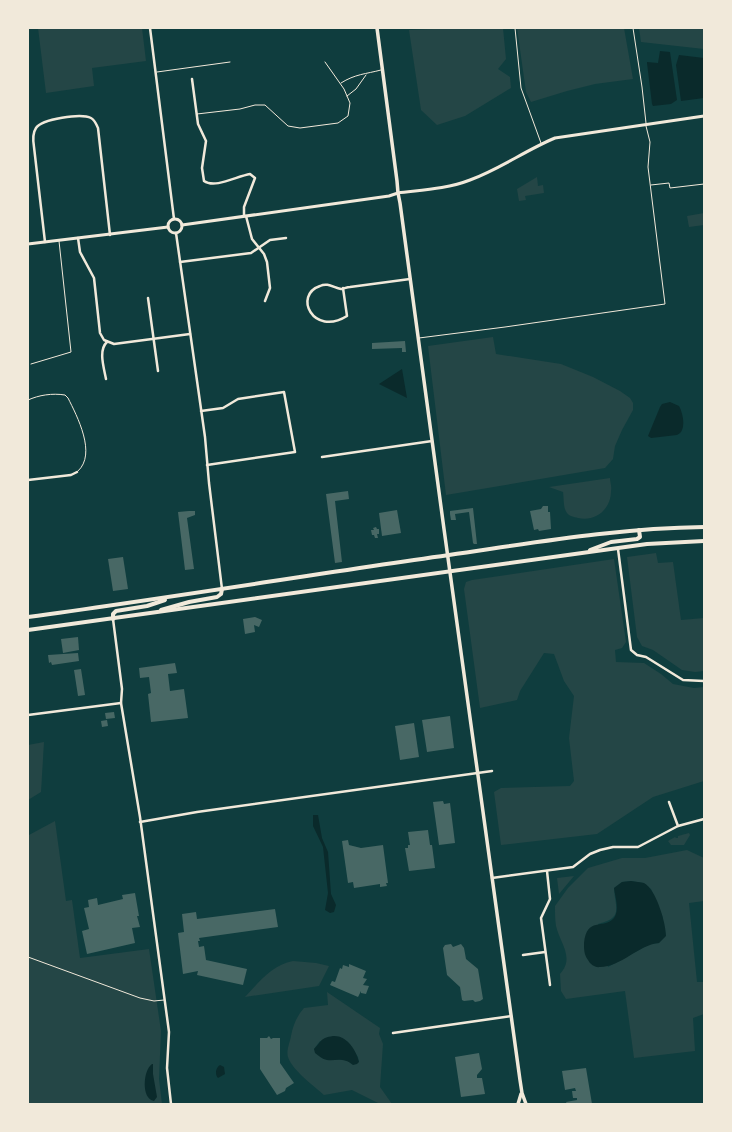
<svg xmlns="http://www.w3.org/2000/svg" width="732" height="1132" font-family="'Roboto Condensed',sans-serif">
  <style>
    .green { fill: #244646; fill-rule: evenodd }
    .water { fill: #0a2a2b }
    .building { fill: #486865 }
    .lines { fill: none; stroke-linecap: round; stroke-linejoin: round }
    .service { stroke: #f1e9da; stroke-width: 1 }
    .minor { stroke: #f1e9da; stroke-width: 2.5 }
    .tertiary { stroke: #f1e9da; stroke-width: 3 }
    .secondary { stroke: #f1e9da; stroke-width: 3.5 }
    .primary { stroke: #f1e9da; stroke-width: 4 }
  </style>
  <rect width="100%" height="100%" fill="#0f3d3e"/>
  <g class="green">
    <polygon points="38,28 142,28 146,61 92,68 94,86 46,93"/>
    <polygon points="456,28 503,28 506,59 498,69 510,77 511,88 465,116 437,125 421,110 409,30"/>
    <polygon points="517,28 624,28 633,79 595,84 567,91 531,102 526,92"/>
    <polygon points="639,28 704,28 704,49 641,42"/>
    <polygon points="537,177 538,186 543,185 544,193 525,196 526,200 519,201 517,189"/>
    <polygon points="704,213 704,225 689,227 687,216"/>
    <polygon points="493,337 496,354 561,364 593,377 620,391 630,398 633,403 633,410 622,430 615,446 613,459 605,468 446,495 428,346"/>
    <path d="M610,478C610,482 612,487 611,491C611,509 596,522 578,518C574,517 569,516 567,513C563,508 564,498 563,492L549,487Z"/>
    <polygon points="656,553 658,563 673,562 681,620 704,618 704,671 695,672 682,670 653,650 642,646 637,637 627,557"/>
    <polygon points="614,559 626,642 622,648 615,650 616,662 644,663 661,674 673,684 694,688 704,687 704,781 653,797 597,834 501,845 494,792 501,788 570,786 574,781 569,738 574,696 564,681 554,654 544,653 520,691 517,700 480,708 464,589 466,582 472,580"/>
    <polygon points="44,742 41,792 28,800 28,745"/>
    <polygon points="55,821 66,901 72,900 80,958 149,949 161,1031 159,1079 162,1104 28,1104 28,826 29,835"/>
    <polygon points="689,833 690,835 684,845 671,845 668,841 675,837 676,838 678,838 678,836"/>
    <path d="M687,850L704,858V901L689,903L697,982H704V1014L693,1018L695,1051L634,1058L625,991L566,999L561,991L560,974C575,958 560,943 556,926C555,920 555,913 555,906L568,888L588,868L622,858H645ZM631,881L643,883L651,889L663,918L659,943L650,944L608,967L598,924C624,918 615,908 614,888L622,882Z"/>
    <polygon points="574,876 559,894 557,878"/>
    <path d="M293,961L316,963L329,966L319,986L245,997C259,982 272,965 293,961Z"/>
    <path d="M327,992L380,1028L379,1034L383,1044L380,1087L392,1104H380L352,1090L324,1095C314,1086 292,1070 288,1057C286,1051 290,1042 291,1036C293,1025 297,1016 304,1008L328,1005ZM320,1041H347L358,1057L359,1062L336,1059L329,1060L322,1058L314,1049Z"/>
  </g>
  <g class="water">
    <polygon points="660,51 670,52 677,100 671,104 653,106 652,104 647,63 647,62 658,63"/>
    <polygon points="679,55 704,58 704,98 681,101 676,65"/>
    <polygon points="402,369 407,398 379,384"/>
    <path d="M670,402L679,406C683,413 687,431 677,435L651,438L648,436L660,407L662,404Z"/>
    <polygon points="313,815 318,815 322,838 328,852 331,894 336,905 334,912 330,913 325,910 328,893 323,847 313,826"/>
    <path d="M631,881C635,882 641,882 644,883C656,889 666,923 666,936L659,943C638,945 621,967 600,967C595,968 590,964 588,960C584,955 584,949 584,943C587,916 603,930 614,918C620,910 615,897 614,888L622,882Z"/>
    <path d="M333,1036C346,1035 356,1049 359,1062L357,1064L353,1065C343,1057 337,1061 327,1060C322,1059 319,1056 315,1053L314,1049C322,1041 320,1038 333,1036Z"/>
    <path d="M152,1064H153V1074L157,1097L154,1101C141,1099 143,1070 152,1064Z"/>
    <path d="M220,1065L224,1067L225,1074L218,1078C215,1075 215,1068 220,1065Z"/>
  </g>
  <g class="building">
    <polygon points="405,341 406,352 402,352 402,348 372,349 372,343"/>
    <polygon points="348,491 349,499 335,501 342,562 335,563 326,494"/>
    <polygon points="543,506 548,506 548,512 550,512 551,529 539,531 538,529 534,530 530,511 541,509"/>
    <polygon points="473,508 477,544 474,544 473,543 469,512 455,514 456,520 451,520 450,514 450,511"/>
    <polygon points="397,510 401,533 382,536 379,513"/>
    <polygon points="189,511 195,511 195,515 187,518 194,569 185,570 178,512"/>
    <polygon points="376,527 377,529 379,529 379,534 377,534 378,538 375,538 374,535 372,535 371,530 374,530 373,528"/>
    <polygon points="123,557 128,589 113,591 108,559"/>
    <polygon points="255,617 262,620 259,627 254,625 255,632 245,634 243,619"/>
    <polygon points="78,637 79,650 63,653 61,639"/>
    <polygon points="78,653 79,661 52,665 51,662 49,663 48,655"/>
    <polygon points="175,663 177,673 168,674 170,691 184,689 188,718 151,722 148,694 151,693 149,677 140,678 139,668"/>
    <polygon points="81,669 85,695 78,696 74,670"/>
    <polygon points="114,712 115,718 106,719 105,713"/>
    <polygon points="450,716 454,748 427,752 422,720"/>
    <polygon points="107,720 108,726 102,727 101,721"/>
    <polygon points="414,723 419,757 400,760 395,726"/>
    <polygon points="443,801 444,804 450,803 455,843 439,845 433,802"/>
    <polygon points="428,830 430,845 432,845 435,868 409,871 405,848 408,848 408,845 410,845 408,832"/>
    <polygon points="348,840 349,845 361,848 383,845 388,883 386,883 387,886 380,887 380,884 354,888 353,882 348,883 342,841"/>
    <polygon points="135,893 139,916 137,916 140,927 132,928 135,943 87,954 82,931 89,929 84,908 89,907 88,900 97,898 98,905 123,899 122,895"/>
    <polygon points="275,909 278,927 199,938 200,941 198,941 199,947 204,946 206,960 247,969 243,985 197,975 198,971 183,974 178,933 184,932 182,914 196,912 197,919"/>
    <polygon points="451,944 453,947 461,944 464,948 466,959 478,969 483,999 480,1001 475,1002 473,1000 464,1001 462,1000 460,987 447,975 443,948 445,945"/>
    <polygon points="349,964 366,971 363,978 367,979 363,985 369,986 366,994 361,993 361,991 358,997 330,985 332,981 335,982 340,968 342,969 343,965 349,967"/>
    <polygon points="269,1036 271,1039 273,1038 280,1038 280,1063 294,1083 286,1088 285,1091 277,1095 260,1069 260,1038 267,1038"/>
    <polygon points="479,1053 482,1069 477,1075 477,1078 482,1078 485,1094 461,1097 455,1057"/>
    <polygon points="586,1068 592,1104 567,1104 566,1102 577,1100 577,1098 573,1098 572,1091 576,1091 575,1088 565,1090 562,1071"/>
  </g>
  <g class="lines">
    <g class="service">
      <polyline points="515,28 521,88 541,143"/>
      <polyline points="633,28 642,87 646,123"/>
      <polyline points="157,72 230,62"/>
      <path d="M341,83C355,74 366,74 381,70"/>
      <polyline points="347,96 356,89 366,75"/>
      <polyline points="197,114 240,109 255,105 265,105 288,126 300,128 338,123 348,116 350,103 344,89 325,62"/>
      <polyline points="651,185 669,183 670,188 704,184"/>
      <polyline points="419,338 505,327 665,304 648,167 650,142 646,126"/>
      <polyline points="31,364 71,352 59,241"/>
      <path d="M28,400C39,395 52,393 65,395L68,398C77,416 97,454 78,471"/>
      <polyline points="28,957 140,998 154,1001 164,1000"/>
    </g>
    <g class="minor">
      <polyline points="150,28 174,219"/>
      <path d="M192,79L198,124L206,141L202,168L204,181C215,189 237,176 250,174L255,178L244,207V216"/>
      <polyline points="246,216 252,239 264,254 267,262 270,288 265,301"/>
      <polyline points="176,233 205,437 209,483 222,589"/>
      <polyline points="78,238 80,252 94,278 100,333 104,340 114,344 190,334"/>
      <path d="M45,242L34,147C33,141 32,134 36,128C42,119 81,113 91,118C95,120 96,124 98,128L110,235"/>
      <polyline points="180,262 251,253 270,240 286,238"/>
      <path d="M343,288L347,316C313,337 293,295 320,286C328,282 334,288 341,289C343,289 347,287 350,287L410,279"/>
      <polyline points="148,298 158,371"/>
      <path d="M106,379C104,368 98,350 107,342"/>
      <polyline points="201,411 223,408 238,399 284,392 295,452 207,465"/>
      <polyline points="322,457 432,441"/>
      <polyline points="28,480 71,475 77,472"/>
      <polyline points="618,549 631,650 637,655 646,657 683,680 704,681"/>
      <polyline points="113,619 122,689 121,703 140,817 169,1032 167,1068 171,1104"/>
      <polyline points="28,715 121,703"/>
      <polyline points="669,802 678,826 704,819"/>
      <polyline points="140,822 197,812 492,771"/>
      <polyline points="547,871 550,899 541,918 550,985"/>
      <polyline points="492,878 573,867 590,854 600,850 613,847 638,847 678,826"/>
      <polyline points="523,955 545,952"/>
      <polyline points="393,1033 511,1016"/>
    </g>
    <g class="tertiary">
      <circle cx="175" cy="226" r="7"/>
      <path d="M182,225L389,196L398,193C422,190 447,189 470,180C500,169 526,150 555,138L704,116"/>
      <polyline points="28,244 168,227"/>
    </g>
    <g class="secondary">
      <polyline points="377,28 397,181 398,193 400,203 444,529 520,1080 522,1093 526,1104"/>
      <polyline points="518,1104 521,1094"/>
    </g>
    <g class="primary">
      <polyline points="590,550 611,542 637,539 640,537 639,530"/>
      <polyline points="161,610 189,602 217,597 221,594 222,589"/>
      <path d="M28,617C168,598 308,575 449,555C533,543 618,528 704,527"/>
      <polyline points="113,619 113,614 116,611 147,606 165,600"/>
      <polyline points="28,630 647,544 704,541"/>
    </g>
  </g>
  <rect width="732" height="1132" fill="none" stroke="#f1e9da" stroke-width="58"/>
</svg>
